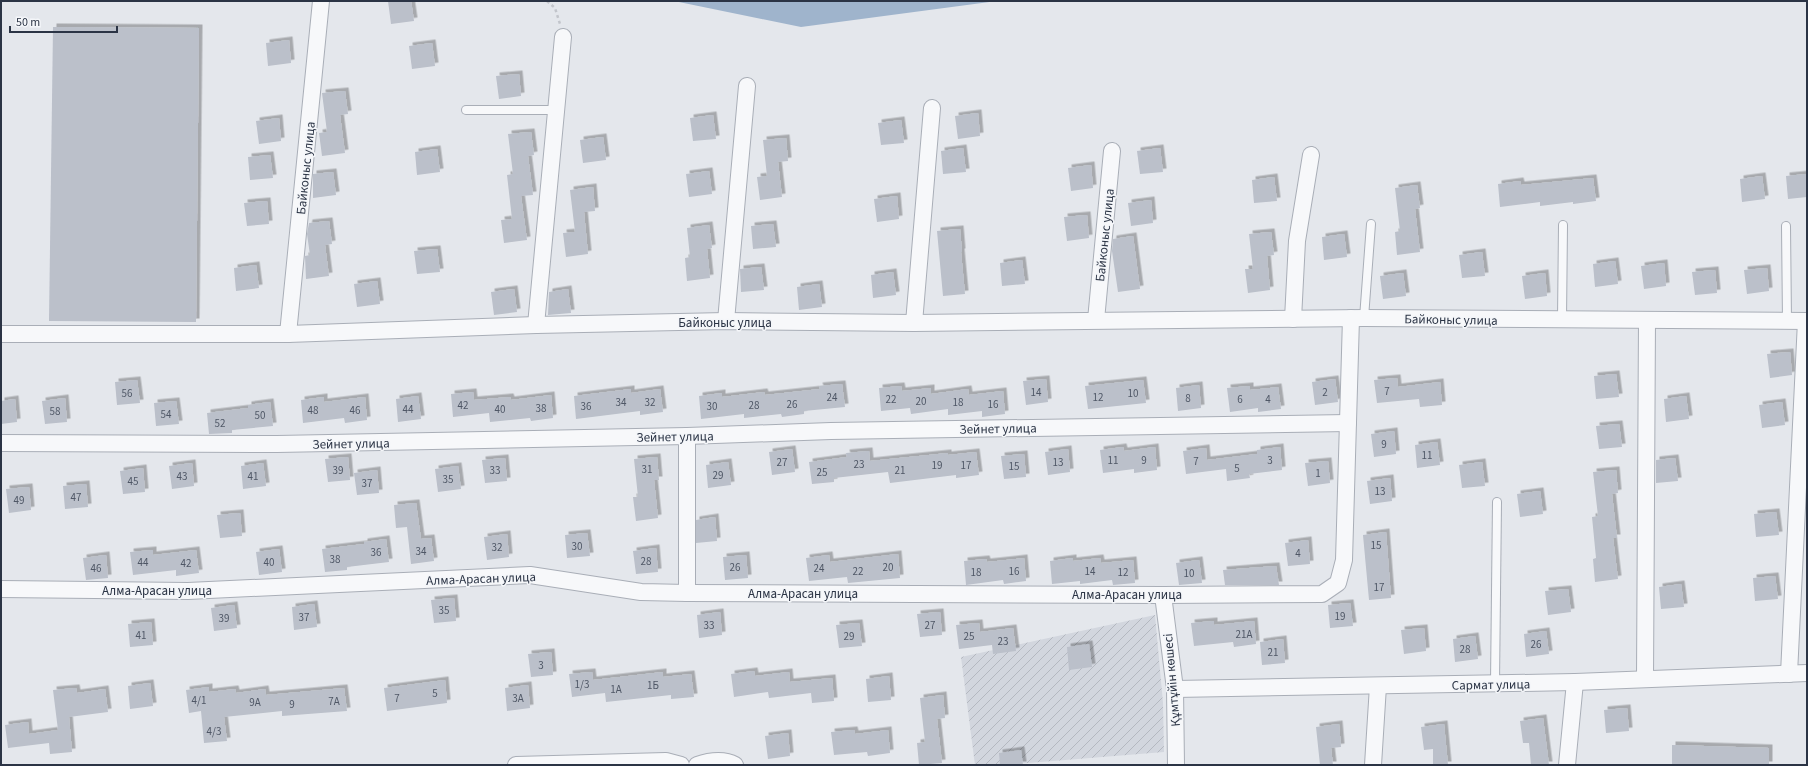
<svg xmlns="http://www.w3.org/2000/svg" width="1808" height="766" font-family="'Source Sans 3',sans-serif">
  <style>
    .industrial { fill: url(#industrial-furrows) }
    .water { fill: #9fb4cc }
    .building { fill: #bbc0ca; filter: url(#shadow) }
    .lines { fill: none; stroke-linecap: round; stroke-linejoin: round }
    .service-casing { stroke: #a9aeb7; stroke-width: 10 }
    .minor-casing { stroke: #a9aeb7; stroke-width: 18 }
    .path { stroke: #c2c5cb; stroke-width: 2.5; stroke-dasharray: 3 3; stroke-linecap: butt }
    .service { stroke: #f7f8fa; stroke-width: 8 }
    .minor { stroke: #f7f8fa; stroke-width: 16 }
    .labels { text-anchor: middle; stroke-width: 3; stroke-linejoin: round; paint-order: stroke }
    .number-label { font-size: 11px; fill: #4f5766 }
    .street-label { font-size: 13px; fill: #2b3445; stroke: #f4f6f9 }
  </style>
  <defs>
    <pattern id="industrial-furrows" width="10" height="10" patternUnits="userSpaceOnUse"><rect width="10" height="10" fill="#d2d6de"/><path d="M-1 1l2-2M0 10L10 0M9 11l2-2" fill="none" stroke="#b4b8c0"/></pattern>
    <filter id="shadow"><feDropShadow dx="3.5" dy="-3.5" stdDeviation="0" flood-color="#0004"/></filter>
  </defs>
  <rect width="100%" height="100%" fill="#e4e7ec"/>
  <polygon class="industrial" points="1155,615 1163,703 1164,752 1002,765 975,765 961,657"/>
  <polygon class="water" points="674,1 997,1 801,27"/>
  <g class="building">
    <polygon points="388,1 411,1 414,21 391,24"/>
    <polygon points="53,27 199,28 196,322 49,321"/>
    <polygon points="289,40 291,63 268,66 266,43"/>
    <polygon points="432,43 435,66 412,69 409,46"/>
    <polygon points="519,74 521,96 499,99 496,76"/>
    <polygon points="345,91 348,114 340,115 345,153 322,156 319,133 327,132 322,93"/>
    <polygon points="978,113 980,136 958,139 955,116"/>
    <polygon points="713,115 716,139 693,141 690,118"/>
    <polygon points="279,118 281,141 259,144 256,121"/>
    <polygon points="901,120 904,143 881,145 878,123"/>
    <polygon points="531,132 534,155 528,156 533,195 521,196 527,240 504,243 501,220 512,219 507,175 513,174 508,134"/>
    <polygon points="603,137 606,160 583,163 580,140"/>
    <polygon points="786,138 788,161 778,162 782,197 760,200 757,177 767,176 763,140"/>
    <polygon points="963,148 966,172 943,174 941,151"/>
    <polygon points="1160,148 1163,172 1140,174 1137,151"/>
    <polygon points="437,149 440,172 417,175 415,152"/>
    <polygon points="270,155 273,178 250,180 248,157"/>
    <polygon points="1091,165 1093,188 1071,191 1068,168"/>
    <polygon points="709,171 712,194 689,197 686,174"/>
    <polygon points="333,172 336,195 313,198 313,174"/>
    <polygon points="1807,174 1807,197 1788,199 1786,176"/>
    <polygon points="1762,176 1765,199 1742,202 1740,179"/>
    <polygon points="1274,177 1277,201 1254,203 1252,180"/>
    <polygon points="1593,178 1596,201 1573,204 1573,202 1540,206 1540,202 1500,207 1498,184 1520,181 1521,185"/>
    <polygon points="1417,185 1420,208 1415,209 1420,252 1397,255 1395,232 1400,231 1395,188"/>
    <polygon points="593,187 595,211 584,212 588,254 566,257 563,233 575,232 570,190"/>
    <polygon points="897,196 899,219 877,222 874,199"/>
    <polygon points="1151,200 1153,223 1131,226 1128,203"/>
    <polygon points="267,201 269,224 247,226 244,203"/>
    <polygon points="1087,215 1089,238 1067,241 1064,217"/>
    <polygon points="329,221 332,244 325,245 329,276 306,279 305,256 310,255 307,234 309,223"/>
    <polygon points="773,224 776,247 753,249 751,226"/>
    <polygon points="709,225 712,248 707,249 710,278 687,281 685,258 690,257 687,228"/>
    <polygon points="960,229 962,252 961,252 965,294 943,296 937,231"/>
    <polygon points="1271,232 1274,255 1267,256 1270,290 1248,293 1245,269 1253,269 1249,234"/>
    <polygon points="1344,234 1347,257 1324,260 1322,237"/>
    <polygon points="1133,236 1140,289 1118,292 1112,251 1113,239"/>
    <polygon points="437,249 440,272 417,274 414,251"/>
    <polygon points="1482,252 1485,276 1462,278 1459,255"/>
    <polygon points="1022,260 1025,284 1002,286 1000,263"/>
    <polygon points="1615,261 1618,284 1595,287 1593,264"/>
    <polygon points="1664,263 1666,286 1644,289 1641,266"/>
    <polygon points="256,265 259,288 236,291 234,268"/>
    <polygon points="761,267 764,290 741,292 740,269"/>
    <polygon points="1767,268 1769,291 1747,294 1744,270"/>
    <polygon points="1715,270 1717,293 1695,295 1692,272"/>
    <polygon points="893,272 896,295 873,298 871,275"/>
    <polygon points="1403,273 1406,296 1383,299 1380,276"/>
    <polygon points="1545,273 1547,296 1525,299 1522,276"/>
    <polygon points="377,281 380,304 357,307 354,284"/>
    <polygon points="819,284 822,307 799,310 797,287"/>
    <polygon points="514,289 517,312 494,315 491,292"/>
    <polygon points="568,289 571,313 548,315 549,292"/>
    <polygon points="1790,352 1792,375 1770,378 1767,354"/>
    <polygon points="1616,374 1619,397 1596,399 1594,376"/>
    <polygon points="1397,378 1398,387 1440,382 1442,405 1420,407 1419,399 1377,403 1374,380"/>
    <polygon points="1046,379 1048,402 1026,405 1023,381"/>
    <polygon points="1335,379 1338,402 1315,405 1312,382"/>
    <polygon points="137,380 140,403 117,405 115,382"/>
    <polygon points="1143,380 1146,403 1088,409 1085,386"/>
    <polygon points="842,384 845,407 804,411 804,414 782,417 781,414 744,418 744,414 701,419 699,396 722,393 722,397 764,392 765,395 820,389 819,386"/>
    <polygon points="1199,385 1201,408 1178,411 1176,388"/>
    <polygon points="901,386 902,391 931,388 931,394 968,389 969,395 1003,391 1005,414 982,417 982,411 948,415 948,409 911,414 910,408 881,411 879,388"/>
    <polygon points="1250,386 1250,390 1278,387 1281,409 1258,412 1258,408 1230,412 1227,388"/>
    <polygon points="631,389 631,393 660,389 663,412 640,415 640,411 576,419 574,396"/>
    <polygon points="473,392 474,400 510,397 511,400 551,395 553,418 531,421 530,418 490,422 489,413 453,417 451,394"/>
    <polygon points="418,396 421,419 398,422 396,399"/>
    <polygon points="1686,396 1689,419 1666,422 1664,399"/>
    <polygon points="324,397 324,402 365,397 367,420 345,423 344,418 303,423 301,400"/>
    <polygon points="65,398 67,422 45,424 42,401"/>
    <polygon points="15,399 17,422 1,424 1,401"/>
    <polygon points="176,401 179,424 156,426 154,403"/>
    <polygon points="270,402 273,426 232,430 232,433 209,434 207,413 248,408 248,405"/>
    <polygon points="1782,402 1785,425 1762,428 1759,405"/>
    <polygon points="1619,424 1622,447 1599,449 1596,426"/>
    <polygon points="1394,431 1396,454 1374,457 1371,434"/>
    <polygon points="1437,442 1440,465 1417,468 1415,445"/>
    <polygon points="1123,447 1124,451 1155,447 1157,470 1134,473 1134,469 1103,473 1100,450"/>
    <polygon points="1280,447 1282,470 1249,474 1250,478 1227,481 1226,469 1186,474 1183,451 1206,448 1207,460 1257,454 1257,450"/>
    <polygon points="792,449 795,472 772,475 769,452"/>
    <polygon points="1068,449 1070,472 1048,475 1045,452"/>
    <polygon points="869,451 870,461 948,453 948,455 976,452 979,475 956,478 956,475 890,483 888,472 834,478 834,482 812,484 809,462 847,457 846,453"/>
    <polygon points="1024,454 1026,477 1004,479 1001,456"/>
    <polygon points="348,457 350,480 328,482 325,459"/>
    <polygon points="657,457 659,480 654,480 658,518 636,521 633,497 638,497 634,459"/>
    <polygon points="505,458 507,481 485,483 482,460"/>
    <polygon points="1675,458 1678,481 1656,483 1656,460"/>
    <polygon points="1328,461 1330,483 1308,486 1305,463"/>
    <polygon points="728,462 731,485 708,488 706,465"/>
    <polygon points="1482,462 1485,486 1462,488 1459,465"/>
    <polygon points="192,463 194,486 172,489 169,466"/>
    <polygon points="263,463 266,486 243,489 241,466"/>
    <polygon points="458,466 461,489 438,492 435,469"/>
    <polygon points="143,468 145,492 123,494 120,471"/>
    <polygon points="377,470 379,493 357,495 354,473"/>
    <polygon points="1616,470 1618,493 1612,494 1617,538 1613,538 1618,579 1595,582 1593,559 1596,558 1592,517 1598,516 1593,472"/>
    <polygon points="1390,478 1392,501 1370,504 1367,481"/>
    <polygon points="86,484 88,507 65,509 63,486"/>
    <polygon points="29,487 31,510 9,513 6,489"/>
    <polygon points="1540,491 1543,514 1520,517 1517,494"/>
    <polygon points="416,503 421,539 431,538 434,561 411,564 407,527 396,528 394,505"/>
    <polygon points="1776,512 1779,535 1756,537 1754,514"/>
    <polygon points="240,513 242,536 220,538 217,515"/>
    <polygon points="715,517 717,541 696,543 696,520"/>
    <polygon points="1386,532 1391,598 1369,600 1363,535"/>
    <polygon points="587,533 590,556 567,558 565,535"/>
    <polygon points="507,534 509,557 487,560 484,537"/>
    <polygon points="386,539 389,562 347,567 347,570 325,572 322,549 364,544 364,542"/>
    <polygon points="1308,540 1310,564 1288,566 1285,543"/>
    <polygon points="656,548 658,572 636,574 633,551"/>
    <polygon points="279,549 282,572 259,575 256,552"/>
    <polygon points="153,550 153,555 196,550 199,573 176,576 176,570 133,575 130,552"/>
    <polygon points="898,554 900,578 848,583 847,577 809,581 806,558 829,555 830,562"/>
    <polygon points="106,555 108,578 86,580 83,558"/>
    <polygon points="746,555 748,578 725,580 723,557"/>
    <polygon points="1024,558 1026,581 1004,584 1003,580 966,585 964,561 986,559 987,562"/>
    <polygon points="1073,558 1073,561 1100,558 1101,563 1133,560 1135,583 1113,585 1112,580 1080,584 1080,581 1052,584 1050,561"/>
    <polygon points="1199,560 1202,583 1179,585 1176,563"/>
    <polygon points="1276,566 1279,585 1225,585 1223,570"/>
    <polygon points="1775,576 1778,599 1755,601 1753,578"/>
    <polygon points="1681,584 1684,607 1661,609 1659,587"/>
    <polygon points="1568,589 1571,612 1548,615 1545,591"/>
    <polygon points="454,598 456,621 434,623 431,600"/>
    <polygon points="1350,603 1353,626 1330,628 1328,605"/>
    <polygon points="314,604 317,627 294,630 292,607"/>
    <polygon points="234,605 237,628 214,631 211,608"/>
    <polygon points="720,612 722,635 699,638 697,615"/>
    <polygon points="940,612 942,635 920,637 917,614"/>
    <polygon points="1214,621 1214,625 1254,621 1256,644 1234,647 1233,642 1194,646 1191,623"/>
    <polygon points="151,622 153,645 130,647 128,624"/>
    <polygon points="859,623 862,646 839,648 836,625"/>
    <polygon points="979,623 980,632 1013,628 1016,651 993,654 992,645 959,649 956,625"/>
    <polygon points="1424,628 1426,651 1404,654 1401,630"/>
    <polygon points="1546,631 1549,654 1526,657 1524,634"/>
    <polygon points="1475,636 1478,659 1455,662 1453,639"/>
    <polygon points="1283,639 1285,663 1262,665 1260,642"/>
    <polygon points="1089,644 1092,667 1069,670 1067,647"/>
    <polygon points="551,652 553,675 531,677 528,654"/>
    <polygon points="754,671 755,676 789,672 790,682 832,678 834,701 812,703 811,693 769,698 768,692 734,697 731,674"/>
    <polygon points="592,672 593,680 663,672 663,677 691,674 694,697 671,699 671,695 606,702 605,693 572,697 569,674"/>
    <polygon points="889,676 891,700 868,702 866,679"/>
    <polygon points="445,680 447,703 387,711 384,688"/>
    <polygon points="150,683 153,706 130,709 128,686"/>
    <polygon points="528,685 530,708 507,711 505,688"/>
    <polygon points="209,687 209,692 235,689 236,693 265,689 266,695 344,688 347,711 282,716 282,711 224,717 227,741 204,743 201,711 189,713 186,690"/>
    <polygon points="76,688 77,693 105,689 108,712 69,717 72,752 50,754 49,743 8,748 5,725 28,722 29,734 58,730 53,690"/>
    <polygon points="943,695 945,718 937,719 942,763 919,765 917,743 925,742 920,698"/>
    <polygon points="1627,708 1629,731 1606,733 1604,710"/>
    <polygon points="1543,718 1549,765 1531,765 1529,743 1523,743 1520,721"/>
    <polygon points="1339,724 1341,747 1331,748 1333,765 1320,765 1316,727"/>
    <polygon points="1444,724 1448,765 1433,765 1433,749 1424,750 1421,727"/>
    <polygon points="854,730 855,734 888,730 890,753 868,756 867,752 834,755 831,732"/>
    <polygon points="788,733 790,756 768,759 765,736"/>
    <polygon points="1672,745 1769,748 1769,765 1672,765"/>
    <polygon points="1021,750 1023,765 1000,765 999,753"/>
  </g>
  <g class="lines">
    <defs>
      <g id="service">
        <polyline points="466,110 556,110"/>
        <polyline points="1786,226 1787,321"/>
        <polyline points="1364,318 1371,224"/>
        <polyline points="1562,320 1563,225"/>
        <polyline points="1495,683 1497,502"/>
      </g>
      <g id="minor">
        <polyline points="1293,319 1297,241 1311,155"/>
        <polyline points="1096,320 1112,151"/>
        <polyline points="726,321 747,86"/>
        <polyline points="914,323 932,108"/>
        <polyline points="536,325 563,37"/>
        <polyline points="1,334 288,334 536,325 726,321 914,323 1364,318 1807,321"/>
        <polyline points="288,334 321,1"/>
        <polyline points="1,443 277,444 687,436 831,431 1348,423"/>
        <polyline points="1,589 188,591 530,575 641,592 687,593 1163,595 1322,594 1338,583 1344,560 1351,318"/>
        <polyline points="687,593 687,436"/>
        <polyline points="1163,595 1175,689 1176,765"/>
        <polyline points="1789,674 1806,321"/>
        <polyline points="1645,678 1647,320"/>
        <polyline points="1175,689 1575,682 1807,673"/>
        <polyline points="516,765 666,761 681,765"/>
        <path d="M697,765C709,761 724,759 735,765"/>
        <polyline points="1373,765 1378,686"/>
        <polyline points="1567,765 1575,682"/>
      </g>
    </defs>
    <use href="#service" class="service-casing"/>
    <use href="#minor" class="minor-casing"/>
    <polyline class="path" points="547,1 555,8 560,24"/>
    <use href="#service" class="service"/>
    <use href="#minor" class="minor"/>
  </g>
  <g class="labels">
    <g class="number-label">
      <text x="1387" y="395">7</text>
      <text x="1036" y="396">14</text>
      <text x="1325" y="396">2</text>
      <text x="127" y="397">56</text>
      <text x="1133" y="397">10</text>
      <text x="832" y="401">24</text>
      <text x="1098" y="401">12</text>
      <text x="1188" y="402">8</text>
      <text x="891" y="403">22</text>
      <text x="1240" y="403">6</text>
      <text x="1268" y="403">4</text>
      <text x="921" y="405">20</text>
      <text x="621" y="406">34</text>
      <text x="650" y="406">32</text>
      <text x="958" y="406">18</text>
      <text x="792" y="408">26</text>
      <text x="993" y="408">16</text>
      <text x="463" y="409">42</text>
      <text x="754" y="409">28</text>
      <text x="586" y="410">36</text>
      <text x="712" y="410">30</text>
      <text x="541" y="412">38</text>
      <text x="408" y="413">44</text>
      <text x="500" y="413">40</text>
      <text x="313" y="414">48</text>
      <text x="355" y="414">46</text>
      <text x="55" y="415">58</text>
      <text x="166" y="418">54</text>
      <text x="260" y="419">50</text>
      <text x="220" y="427">52</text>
      <text x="1384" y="448">9</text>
      <text x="1427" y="459">11</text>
      <text x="1113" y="464">11</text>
      <text x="1144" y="464">9</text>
      <text x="1270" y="464">3</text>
      <text x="1196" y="465">7</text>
      <text x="782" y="466">27</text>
      <text x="1058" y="466">13</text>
      <text x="859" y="468">23</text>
      <text x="937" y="469">19</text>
      <text x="966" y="469">17</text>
      <text x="1014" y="470">15</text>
      <text x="1237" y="472">5</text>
      <text x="647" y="473">31</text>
      <text x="338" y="474">39</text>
      <text x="495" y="474">33</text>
      <text x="900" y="474">21</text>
      <text x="822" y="476">25</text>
      <text x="1318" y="477">1</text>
      <text x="718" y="479">29</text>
      <text x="182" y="480">43</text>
      <text x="253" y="480">41</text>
      <text x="448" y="483">35</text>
      <text x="133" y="485">45</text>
      <text x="367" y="487">37</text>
      <text x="1380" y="495">13</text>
      <text x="76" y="501">47</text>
      <text x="19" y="504">49</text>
      <text x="1376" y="549">15</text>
      <text x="577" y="550">30</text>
      <text x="497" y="551">32</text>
      <text x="421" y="555">34</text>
      <text x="376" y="556">36</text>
      <text x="1298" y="557">4</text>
      <text x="335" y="563">38</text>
      <text x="646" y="565">28</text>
      <text x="143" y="566">44</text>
      <text x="269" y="566">40</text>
      <text x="186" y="567">42</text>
      <text x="735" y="571">26</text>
      <text x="888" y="571">20</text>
      <text x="96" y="572">46</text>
      <text x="819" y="572">24</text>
      <text x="858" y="575">22</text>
      <text x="1014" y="575">16</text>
      <text x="1090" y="575">14</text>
      <text x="976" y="576">18</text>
      <text x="1123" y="576">12</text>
      <text x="1189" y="577">10</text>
      <text x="1379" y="591">17</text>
      <text x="444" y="614">35</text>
      <text x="1340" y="620">19</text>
      <text x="304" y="621">37</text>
      <text x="224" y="622">39</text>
      <text x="709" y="629">33</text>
      <text x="930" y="629">27</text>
      <text x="1244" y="638">21А</text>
      <text x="141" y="639">41</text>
      <text x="849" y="640">29</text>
      <text x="969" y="640">25</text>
      <text x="1003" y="645">23</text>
      <text x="1536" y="648">26</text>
      <text x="1465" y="653">28</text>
      <text x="1273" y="656">21</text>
      <text x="541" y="669">3</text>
      <text x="582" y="688">1/3</text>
      <text x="653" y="689">1Б</text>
      <text x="616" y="693">1А</text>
      <text x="435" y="697">5</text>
      <text x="397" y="702">7</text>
      <text x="518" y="702">3А</text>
      <text x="199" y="704">4/1</text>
      <text x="334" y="705">7А</text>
      <text x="255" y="706">9А</text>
      <text x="292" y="708">9</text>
      <text x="214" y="735">4/3</text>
    </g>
    <g class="street-label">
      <text transform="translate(305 168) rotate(-84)" y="5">Байконыс улица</text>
      <text transform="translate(1104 235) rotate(-84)" y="5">Байконыс улица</text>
      <text transform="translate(1451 319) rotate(1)" y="5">Байконыс улица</text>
      <text x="725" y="327">Байконыс улица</text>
      <text transform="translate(998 428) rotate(-1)" y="5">Зейнет улица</text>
      <text transform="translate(675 436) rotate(-1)" y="5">Зейнет улица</text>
      <text transform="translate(351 443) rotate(-1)" y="5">Зейнет улица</text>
      <text transform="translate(481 578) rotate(-2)" y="5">Алма-Арасан улица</text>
      <text x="157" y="595">Алма-Арасан улица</text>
      <text x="803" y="598">Алма-Арасан улица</text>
      <text x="1127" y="599">Алма-Арасан улица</text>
      <text transform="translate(1171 680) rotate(-95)" y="5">Құмтұйiн көшесі</text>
      <text transform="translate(1491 684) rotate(-1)" y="5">Сармат улица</text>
    </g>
  </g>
  <rect width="1808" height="766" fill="none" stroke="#2b3445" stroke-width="4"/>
  <path d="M10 26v6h107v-6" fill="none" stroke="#2b3445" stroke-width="2"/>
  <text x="16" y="26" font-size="12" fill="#2b3445" stroke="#f4f6f9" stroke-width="3" paint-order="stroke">50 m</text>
</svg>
